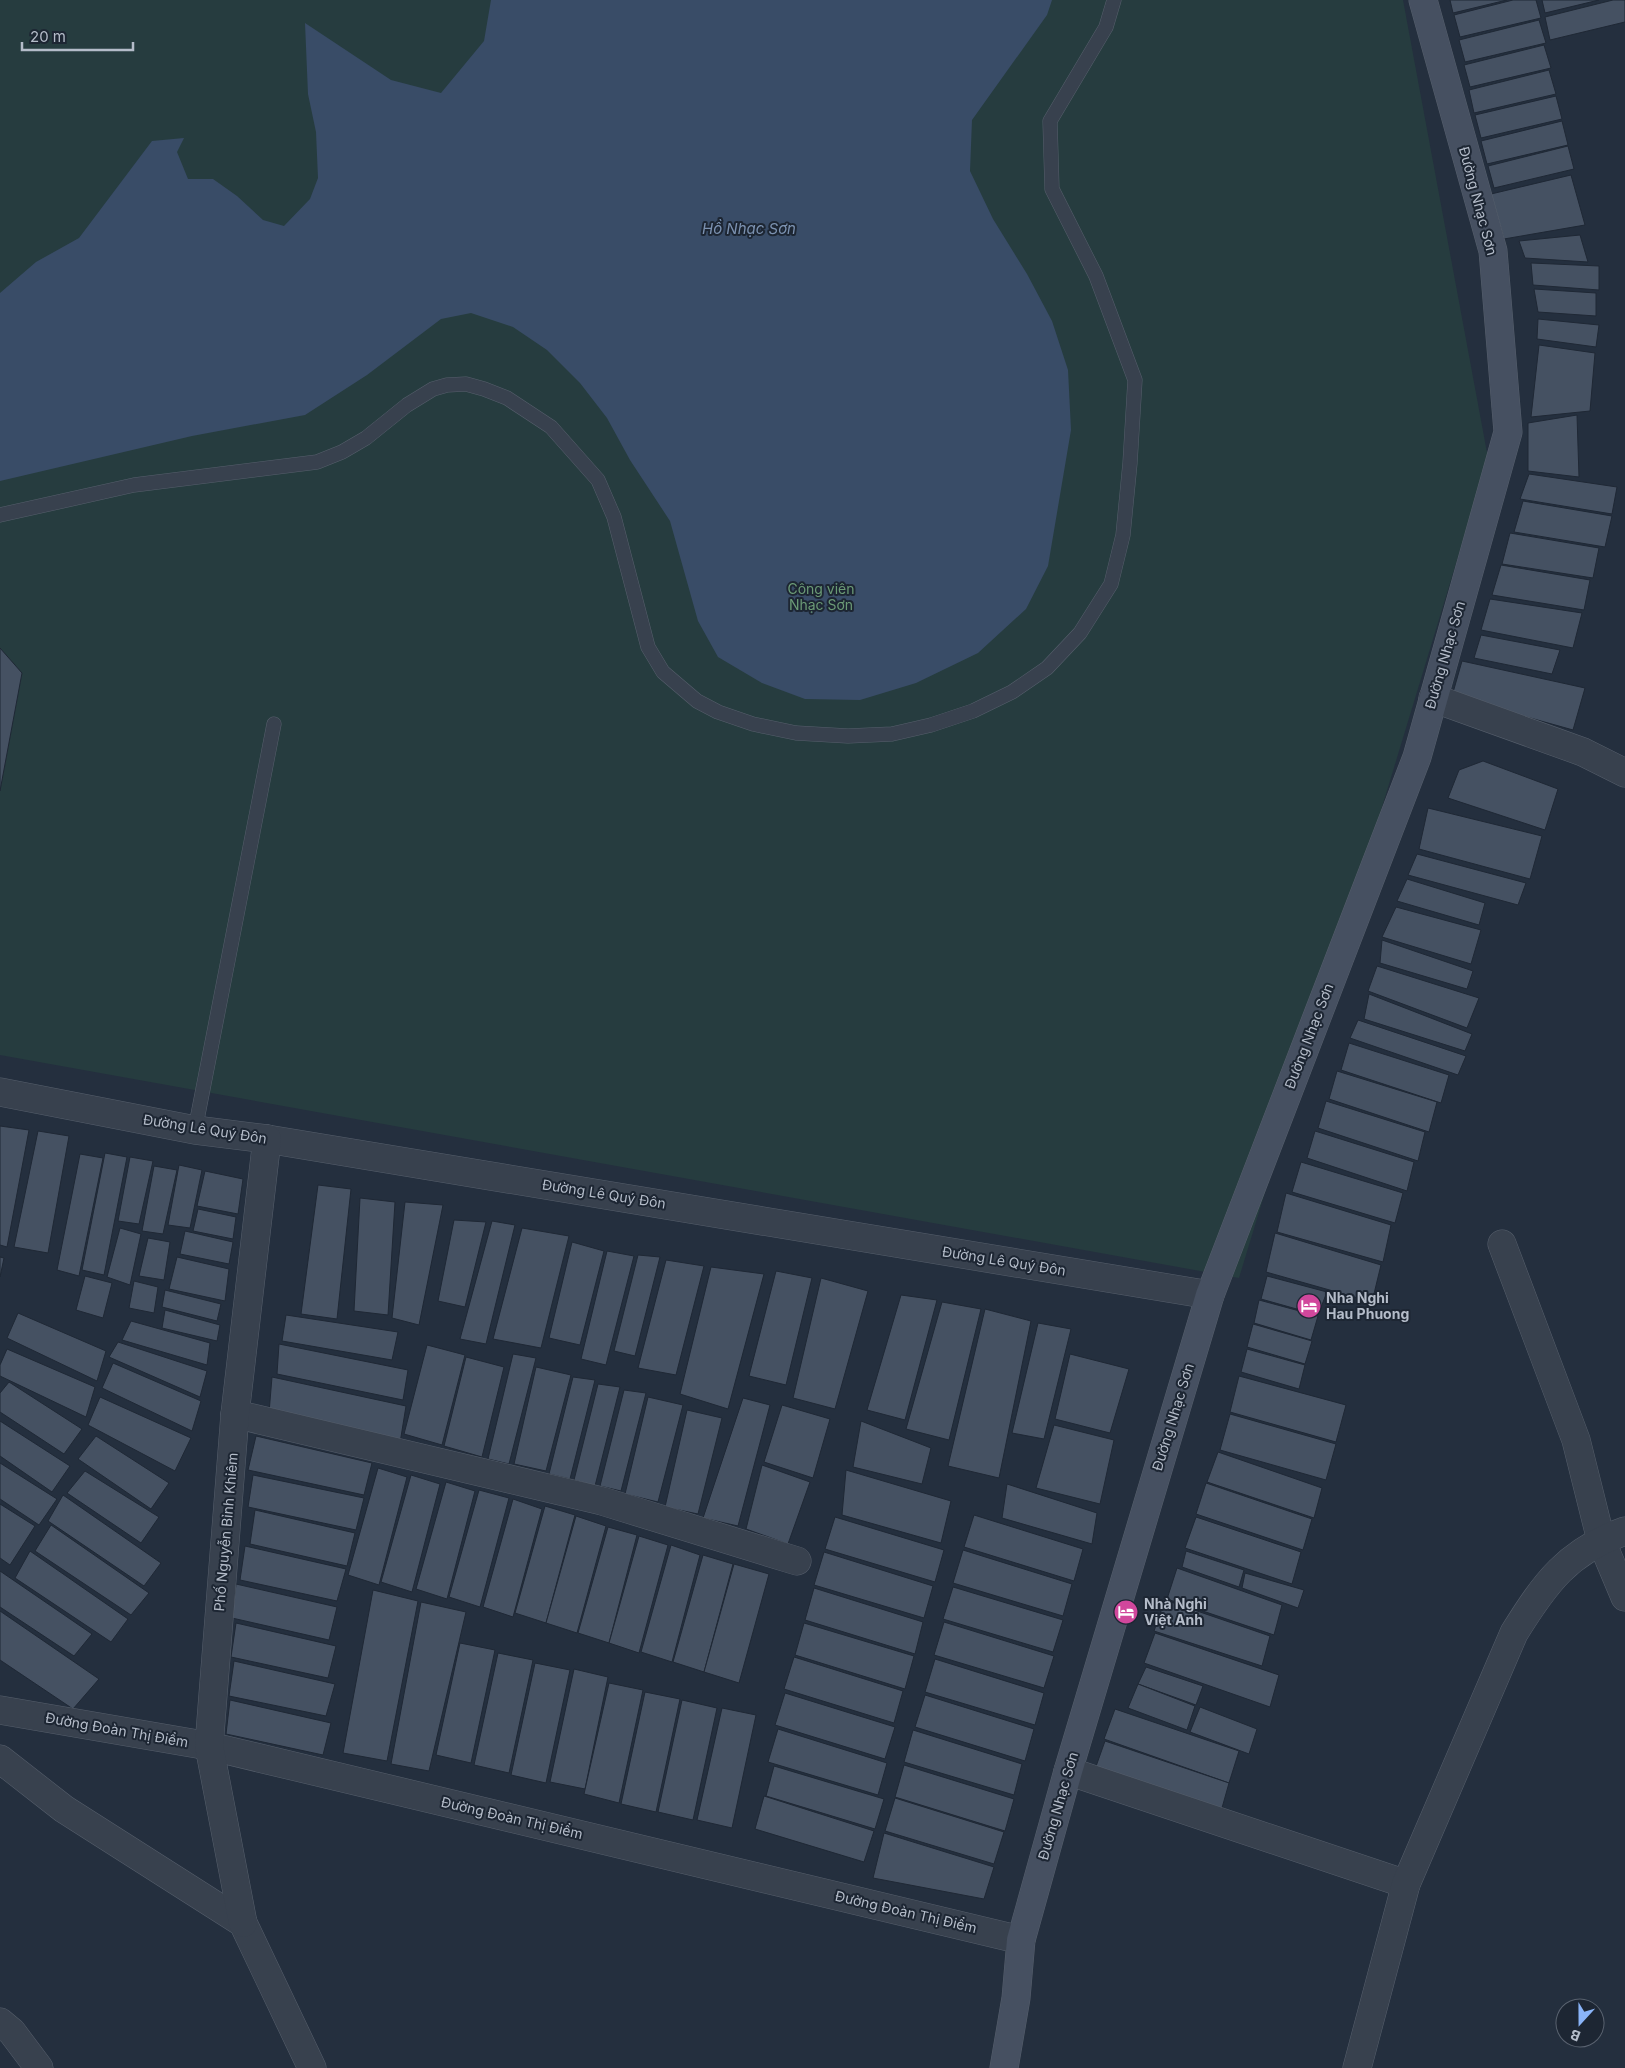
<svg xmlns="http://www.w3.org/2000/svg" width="1625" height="2068" font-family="Inter,sans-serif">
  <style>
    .green { fill: #263c3f }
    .water { fill: #394c67 }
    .building { fill: #455162; stroke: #1f2835 }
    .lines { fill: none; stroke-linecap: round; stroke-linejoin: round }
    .lane-casing { stroke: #565f6c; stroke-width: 15 }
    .street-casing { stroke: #565f6c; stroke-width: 29 }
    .secondary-casing { stroke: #565f6c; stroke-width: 29 }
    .lane { stroke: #38414e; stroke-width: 14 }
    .street { stroke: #38414e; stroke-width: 28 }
    .secondary { stroke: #465061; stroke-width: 28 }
    .labels { text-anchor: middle; stroke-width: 4; stroke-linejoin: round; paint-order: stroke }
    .street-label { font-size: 14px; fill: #b4bcc9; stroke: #1d2633 }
    .park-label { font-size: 14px; fill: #6b9a76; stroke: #1d2633 }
    .poi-label { font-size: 14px; font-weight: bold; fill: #b4bcc9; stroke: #1d2633; text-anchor: start }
    .water-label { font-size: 15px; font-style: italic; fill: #7c92b1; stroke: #1d2633 }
  </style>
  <rect width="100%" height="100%" fill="#242f3e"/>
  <polygon class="green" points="0,0 1403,0 1488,458 1239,1278 0,1055"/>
  <polygon class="water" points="491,0 1052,0 1047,15 972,120 970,171 993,219 1027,274 1052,321 1068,370 1071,430 1048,566 1026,609 978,653 916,683 860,700 805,699 762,683 718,657 698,621 670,521 630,460 607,418 580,383 547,350 513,327 471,313 441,319 367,375 305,415 192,436 0,481 0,293 36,262 79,238 152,141 184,138 177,152 188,179 213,179 237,196 263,220 284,226 310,199 318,178 316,132 308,94 305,23 391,80 441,93 484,41"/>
  <g class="building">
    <polygon points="1450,0 1507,0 1453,13"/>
    <polygon points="1513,0 1536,0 1541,18 1460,37 1454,15"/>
    <polygon points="1542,0 1599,0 1545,13"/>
    <polygon points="1613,0 1625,0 1625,22 1550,40 1545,17"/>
    <polygon points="1539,20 1546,43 1465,62 1459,40"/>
    <polygon points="1544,45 1551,68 1470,87 1464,65"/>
    <polygon points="1549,70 1556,94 1474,113 1469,90"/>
    <polygon points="1556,96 1562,119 1481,138 1475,115"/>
    <polygon points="1562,121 1568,145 1487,164 1481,141"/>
    <polygon points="1568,146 1574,169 1494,188 1488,166"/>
    <polygon points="1571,175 1585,225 1504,239 1491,194"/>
    <polygon points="1580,235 1588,262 1525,258 1519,241"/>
    <polygon points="1531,263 1599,266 1599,290 1533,285"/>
    <polygon points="1534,289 1596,293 1596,316 1538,312"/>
    <polygon points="1538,319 1599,325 1596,347 1537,339"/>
    <polygon points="1539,345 1595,353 1590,411 1531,417"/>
    <polygon points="1577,415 1579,477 1528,471 1528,423"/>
    <polygon points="1529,474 1617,487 1612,514 1520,499"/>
    <polygon points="1523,501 1612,516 1605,547 1514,532"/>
    <polygon points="1510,533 1599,548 1593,578 1502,564"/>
    <polygon points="1501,565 1590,580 1584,610 1492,595"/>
    <polygon points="1490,599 1582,613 1573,648 1481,630"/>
    <polygon points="1481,635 1560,650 1552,674 1474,658"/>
    <polygon points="0,648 22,673 0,791"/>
    <polygon points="1462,661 1585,688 1573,730 1452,696"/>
    <polygon points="1483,761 1558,789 1545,830 1448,798 1459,770"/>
    <polygon points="1428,808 1542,836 1530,879 1419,849"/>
    <polygon points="1417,854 1526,883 1518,905 1408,875"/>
    <polygon points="1407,879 1485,903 1479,925 1397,901"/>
    <polygon points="1396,907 1481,930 1471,964 1382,937"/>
    <polygon points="1382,940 1473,971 1467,989 1380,963"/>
    <polygon points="1377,966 1479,998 1467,1028 1368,991"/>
    <polygon points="1369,994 1472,1034 1465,1051 1364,1019"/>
    <polygon points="1358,1020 1466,1056 1458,1075 1350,1038"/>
    <polygon points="1349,1043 1449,1075 1441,1103 1341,1070"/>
    <polygon points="1337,1071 1437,1102 1429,1132 1329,1099"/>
    <polygon points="1326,1101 1425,1132 1418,1161 1318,1128"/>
    <polygon points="0,1126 29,1130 7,1247 0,1245"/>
    <polygon points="38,1131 69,1136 48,1253 14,1247"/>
    <polygon points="1315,1131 1414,1162 1407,1191 1307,1158"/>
    <polygon points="105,1153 127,1157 104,1275 82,1270"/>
    <polygon points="80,1154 103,1158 79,1276 57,1270"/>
    <polygon points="130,1157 153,1161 139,1224 118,1221"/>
    <polygon points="1301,1162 1403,1193 1395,1223 1292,1192"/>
    <polygon points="179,1165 202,1170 190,1228 168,1225"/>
    <polygon points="154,1166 177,1170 163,1234 142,1231"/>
    <polygon points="205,1171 243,1179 238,1214 197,1206"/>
    <polygon points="318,1185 351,1189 337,1319 301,1314"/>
    <polygon points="1286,1193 1391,1225 1383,1262 1277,1232"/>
    <polygon points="360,1198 395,1202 388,1315 354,1311"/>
    <polygon points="405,1202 443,1205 419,1325 392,1318"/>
    <polygon points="198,1209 236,1217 233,1239 193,1231"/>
    <polygon points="454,1220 486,1222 465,1307 438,1301"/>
    <polygon points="492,1221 515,1225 486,1344 460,1339"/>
    <polygon points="120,1228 141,1234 130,1285 107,1277"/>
    <polygon points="522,1228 569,1236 541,1348 493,1339"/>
    <polygon points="185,1231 233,1242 229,1264 180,1254"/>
    <polygon points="1275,1233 1381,1265 1372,1302 1266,1272"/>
    <polygon points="148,1238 170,1242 164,1280 139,1276"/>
    <polygon points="572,1242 604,1251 580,1345 549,1338"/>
    <polygon points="607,1251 634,1256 606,1365 581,1359"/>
    <polygon points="638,1255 660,1257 635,1356 614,1351"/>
    <polygon points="0,1257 4,1258 0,1277"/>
    <polygon points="177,1257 229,1269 225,1301 169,1289"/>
    <polygon points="666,1260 704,1266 676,1375 638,1368"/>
    <polygon points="711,1267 764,1274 728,1409 680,1394"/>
    <polygon points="776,1271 812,1278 786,1385 749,1376"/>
    <polygon points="85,1276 112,1283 103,1318 76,1310"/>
    <polygon points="1267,1276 1327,1292 1318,1315 1261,1299"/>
    <polygon points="821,1278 868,1291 835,1409 793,1398"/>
    <polygon points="134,1281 158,1287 154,1313 129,1308"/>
    <polygon points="165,1290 221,1304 217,1321 162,1307"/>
    <polygon points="901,1295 937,1300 905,1420 867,1410"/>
    <polygon points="1259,1300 1318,1316 1311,1340 1254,1323"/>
    <polygon points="942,1302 981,1309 949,1440 906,1429"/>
    <polygon points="985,1309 1031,1321 999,1478 948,1466"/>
    <polygon points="165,1310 220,1325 217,1341 162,1328"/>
    <polygon points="18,1313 106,1351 97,1381 7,1338"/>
    <polygon points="286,1315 398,1332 392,1360 282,1341"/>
    <polygon points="131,1321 210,1343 207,1365 122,1340"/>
    <polygon points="1038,1323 1071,1329 1044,1439 1012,1433"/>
    <polygon points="1253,1324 1312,1341 1305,1364 1247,1347"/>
    <polygon points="118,1342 207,1371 200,1397 109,1357"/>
    <polygon points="279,1344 408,1370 403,1400 277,1374"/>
    <polygon points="427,1345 465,1355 442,1445 404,1434"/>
    <polygon points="7,1349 95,1387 86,1417 0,1376 0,1365"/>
    <polygon points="1247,1349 1305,1365 1299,1389 1241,1372"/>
    <polygon points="513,1354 536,1358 509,1464 488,1459"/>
    <polygon points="1070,1354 1129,1369 1110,1433 1055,1419"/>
    <polygon points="466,1357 504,1367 482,1457 444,1446"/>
    <polygon points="113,1363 201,1401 192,1431 102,1388"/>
    <polygon points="536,1367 571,1375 546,1471 514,1464"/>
    <polygon points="1239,1376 1346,1405 1336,1442 1230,1412"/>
    <polygon points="272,1377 406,1406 400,1443 269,1413"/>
    <polygon points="573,1377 595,1380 570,1479 549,1474"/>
    <polygon points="9,1382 82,1429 64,1454 0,1412 0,1393"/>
    <polygon points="598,1384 620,1387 595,1486 574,1480"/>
    <polygon points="624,1390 646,1393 621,1491 600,1486"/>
    <polygon points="100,1397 191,1438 175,1471 88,1425"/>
    <polygon points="648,1397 683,1405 658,1502 625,1494"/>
    <polygon points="743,1398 770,1405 738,1526 703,1518"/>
    <polygon points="782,1405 830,1419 813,1478 764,1462"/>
    <polygon points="687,1410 722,1418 698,1514 665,1507"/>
    <polygon points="1230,1414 1336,1444 1326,1480 1220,1450"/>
    <polygon points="0,1421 70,1466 52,1492 0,1456"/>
    <polygon points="861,1421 931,1448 922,1484 853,1467"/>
    <polygon points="1054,1425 1114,1440 1100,1504 1036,1488"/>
    <polygon points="96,1436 169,1483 151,1509 78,1459"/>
    <polygon points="256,1436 372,1463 364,1495 248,1470"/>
    <polygon points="1218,1452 1322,1488 1314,1518 1207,1482"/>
    <polygon points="0,1463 57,1499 39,1525 0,1499"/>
    <polygon points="762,1465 810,1482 788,1544 746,1529"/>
    <polygon points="378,1468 407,1477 379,1585 348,1575"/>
    <polygon points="846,1470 951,1501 941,1543 842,1515"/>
    <polygon points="85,1471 159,1517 141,1543 67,1493"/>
    <polygon points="253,1475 364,1498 356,1530 248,1507"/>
    <polygon points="411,1475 440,1484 412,1592 381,1582"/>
    <polygon points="446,1482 475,1491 447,1599 416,1589"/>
    <polygon points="1206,1483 1312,1519 1303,1550 1196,1514"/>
    <polygon points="1007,1484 1097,1513 1092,1544 1002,1518"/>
    <polygon points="479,1490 509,1498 480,1607 449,1597"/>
    <polygon points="63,1495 161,1563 144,1586 48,1521"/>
    <polygon points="513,1499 542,1509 513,1617 483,1607"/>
    <polygon points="0,1504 35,1526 10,1565 0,1558"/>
    <polygon points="545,1506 575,1515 546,1623 515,1613"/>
    <polygon points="255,1510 355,1533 347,1566 250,1544"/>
    <polygon points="974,1515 1083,1549 1074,1581 964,1547"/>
    <polygon points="576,1516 606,1526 577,1633 546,1623"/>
    <polygon points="835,1517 944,1550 935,1582 825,1549"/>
    <polygon points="1196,1517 1301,1552 1292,1584 1185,1548"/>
    <polygon points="51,1525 149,1593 131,1615 35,1551"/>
    <polygon points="608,1527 637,1535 609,1643 578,1633"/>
    <polygon points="639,1536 668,1545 639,1653 609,1643"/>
    <polygon points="671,1545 700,1555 672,1662 641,1652"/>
    <polygon points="245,1546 346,1569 337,1601 240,1580"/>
    <polygon points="963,1550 1072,1584 1063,1616 953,1583"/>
    <polygon points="30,1551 128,1619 111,1642 15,1578"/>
    <polygon points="1186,1551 1244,1570 1239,1587 1182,1567"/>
    <polygon points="824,1552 933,1586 924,1618 814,1585"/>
    <polygon points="703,1555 733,1564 704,1672 673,1662"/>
    <polygon points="734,1564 769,1574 739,1683 704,1672"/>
    <polygon points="1177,1568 1282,1605 1274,1635 1167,1599"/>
    <polygon points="0,1571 92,1634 74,1656 0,1607"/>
    <polygon points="1245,1573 1304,1590 1298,1608 1242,1588"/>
    <polygon points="236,1584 337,1607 329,1640 232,1618"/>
    <polygon points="953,1587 1063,1620 1053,1652 943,1619"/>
    <polygon points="814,1588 923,1622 915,1654 805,1620"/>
    <polygon points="373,1590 418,1601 387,1761 343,1753"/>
    <polygon points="1165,1600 1270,1636 1262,1666 1154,1631"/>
    <polygon points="421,1602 466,1612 429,1771 391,1764"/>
    <polygon points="0,1611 99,1679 73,1709 0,1660"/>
    <polygon points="944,1622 1054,1656 1044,1688 934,1655"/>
    <polygon points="236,1623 336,1646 328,1678 231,1657"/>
    <polygon points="804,1623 914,1656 905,1689 795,1655"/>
    <polygon points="1155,1633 1279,1675 1270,1707 1144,1663"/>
    <polygon points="460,1643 495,1650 471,1763 436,1755"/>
    <polygon points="498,1653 533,1660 509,1773 474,1765"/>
    <polygon points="794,1657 903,1691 894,1723 784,1689"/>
    <polygon points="935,1659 1044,1693 1035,1725 925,1692"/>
    <polygon points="234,1661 335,1684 326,1716 229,1696"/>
    <polygon points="535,1663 570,1670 546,1783 511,1775"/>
    <polygon points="1146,1667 1203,1686 1196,1705 1138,1684"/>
    <polygon points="574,1669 608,1677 585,1789 550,1782"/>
    <polygon points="609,1683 643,1690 619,1803 584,1794"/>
    <polygon points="1138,1684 1195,1706 1187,1730 1128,1708"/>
    <polygon points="645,1692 680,1699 656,1812 621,1804"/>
    <polygon points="785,1693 895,1727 885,1759 775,1725"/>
    <polygon points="925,1695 1034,1729 1025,1761 915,1727"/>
    <polygon points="230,1700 331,1723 323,1755 226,1734"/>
    <polygon points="682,1700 717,1708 693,1820 658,1812"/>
    <polygon points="1200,1707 1257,1729 1249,1754 1190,1732"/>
    <polygon points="722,1708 756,1715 732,1828 697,1820"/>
    <polygon points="1115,1709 1239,1751 1229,1783 1104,1739"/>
    <polygon points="778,1729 887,1763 878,1795 768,1762"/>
    <polygon points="913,1730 1022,1764 1014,1795 904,1762"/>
    <polygon points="1105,1741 1229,1783 1220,1815 1094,1772"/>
    <polygon points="904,1765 1014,1799 1005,1831 895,1797"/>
    <polygon points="774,1766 884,1799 875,1829 766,1796"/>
    <polygon points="764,1796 874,1831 864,1862 755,1829"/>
    <polygon points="895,1798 1004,1832 994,1864 885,1831"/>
    <polygon points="884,1833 994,1867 984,1899 873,1878"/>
  </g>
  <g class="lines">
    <defs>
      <g id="lane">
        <polyline points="0,515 134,485 317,462 342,452 366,438 407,405 433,389 447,385 466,384 484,389 507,398 551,427 598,480 614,517 648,647 663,672 697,701 718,712 753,724 796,733 848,736 892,734 931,725 973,711 1012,692 1047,668 1080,633 1111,584 1123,535 1130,463 1135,380 1096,276 1052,189 1050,121 1106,27 1114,0"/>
        <polyline points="195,1130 274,724"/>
      </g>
      <g id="street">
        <polyline points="1433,698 1583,752 1625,773"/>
        <polyline points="0,1092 195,1130 267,1139 1210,1295"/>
        <polyline points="1502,1244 1576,1440 1601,1540 1625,1597"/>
        <polyline points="235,1414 602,1501 797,1561"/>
        <polyline points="0,1710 209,1746 1021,1940"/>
        <polyline points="0,1759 64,1809 243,1923 312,2068"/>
        <polyline points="1068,1771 1406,1884"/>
        <polyline points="243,1923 209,1746 235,1414 267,1139"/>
        <polyline points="0,2022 12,2032 39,2068"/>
        <path d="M1357,2068L1406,1884L1514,1633C1545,1583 1568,1551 1625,1531"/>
      </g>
      <polyline id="secondary" points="1004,2068 1016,1998 1021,1940 1068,1771 1210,1295 1417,757 1508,432 1493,251 1423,0"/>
    </defs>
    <use href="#lane" class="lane-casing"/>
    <use href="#street" class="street-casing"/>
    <use href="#secondary" class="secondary-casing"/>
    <use href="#lane" class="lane"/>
    <use href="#street" class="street"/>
    <use href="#secondary" class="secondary"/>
  </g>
  <defs>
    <symbol id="hotel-disc" viewBox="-11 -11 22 22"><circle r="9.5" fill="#d1479c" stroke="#1d2633"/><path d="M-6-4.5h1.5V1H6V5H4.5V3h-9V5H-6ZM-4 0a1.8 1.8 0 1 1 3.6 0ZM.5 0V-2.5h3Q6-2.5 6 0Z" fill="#fff"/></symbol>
  </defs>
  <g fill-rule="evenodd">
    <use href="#hotel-disc" x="1295" y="1292" width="28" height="28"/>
    <use href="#hotel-disc" x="1112" y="1598" width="28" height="28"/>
  </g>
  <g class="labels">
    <g class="street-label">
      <text transform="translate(1478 201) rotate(75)" y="5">Đường Nhạc Sơn</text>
      <text transform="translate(1445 655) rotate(-74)" y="5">Đường Nhạc Sơn</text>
      <text transform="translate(1309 1036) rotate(-69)" y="5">Đường Nhạc Sơn</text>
      <text transform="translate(205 1129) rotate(9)" y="5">Đường Lê Quý Đôn</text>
      <text transform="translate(604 1194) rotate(9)" y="5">Đường Lê Quý Đôn</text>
      <text transform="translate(1004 1261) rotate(9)" y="5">Đường Lê Quý Đôn</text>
      <text transform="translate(1173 1417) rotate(-73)" y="5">Đường Nhạc Sơn</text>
      <text transform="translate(226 1532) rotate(-85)" y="5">Phố Nguyễn Bỉnh Khiêm</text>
      <text transform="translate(117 1730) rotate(10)" y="5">Đường Đoàn Thị Điểm</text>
      <text transform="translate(1058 1806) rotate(-74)" y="5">Đường Nhạc Sơn</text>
      <text transform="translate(512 1818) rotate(13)" y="5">Đường Đoàn Thị Điểm</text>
      <text transform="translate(906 1912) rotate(13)" y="5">Đường Đoàn Thị Điểm</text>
    </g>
    <g class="park-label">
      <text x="821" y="594">Công viên<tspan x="821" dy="16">Nhạc Sơn</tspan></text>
    </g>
    <g class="poi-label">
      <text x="1326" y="1303">Nha Nghi<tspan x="1326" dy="16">Hau Phuong</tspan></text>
      <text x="1144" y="1609">Nhà Nghỉ<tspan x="1144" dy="16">Việt Anh</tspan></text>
    </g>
    <g class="water-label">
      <text x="749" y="234">Hồ Nhạc Sơn</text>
    </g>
  </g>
  <g transform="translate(1580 2023) rotate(201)"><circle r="24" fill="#1d2633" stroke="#59626f"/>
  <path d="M0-4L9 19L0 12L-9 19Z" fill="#8ab4f8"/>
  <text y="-8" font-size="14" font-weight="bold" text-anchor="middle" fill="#b4bcc9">B</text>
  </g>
  <path d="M22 42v8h111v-8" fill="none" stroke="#b4bcc9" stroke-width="2.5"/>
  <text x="30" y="42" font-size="15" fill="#b4bcc9" stroke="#1d2633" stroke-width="4" paint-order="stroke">20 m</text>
</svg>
